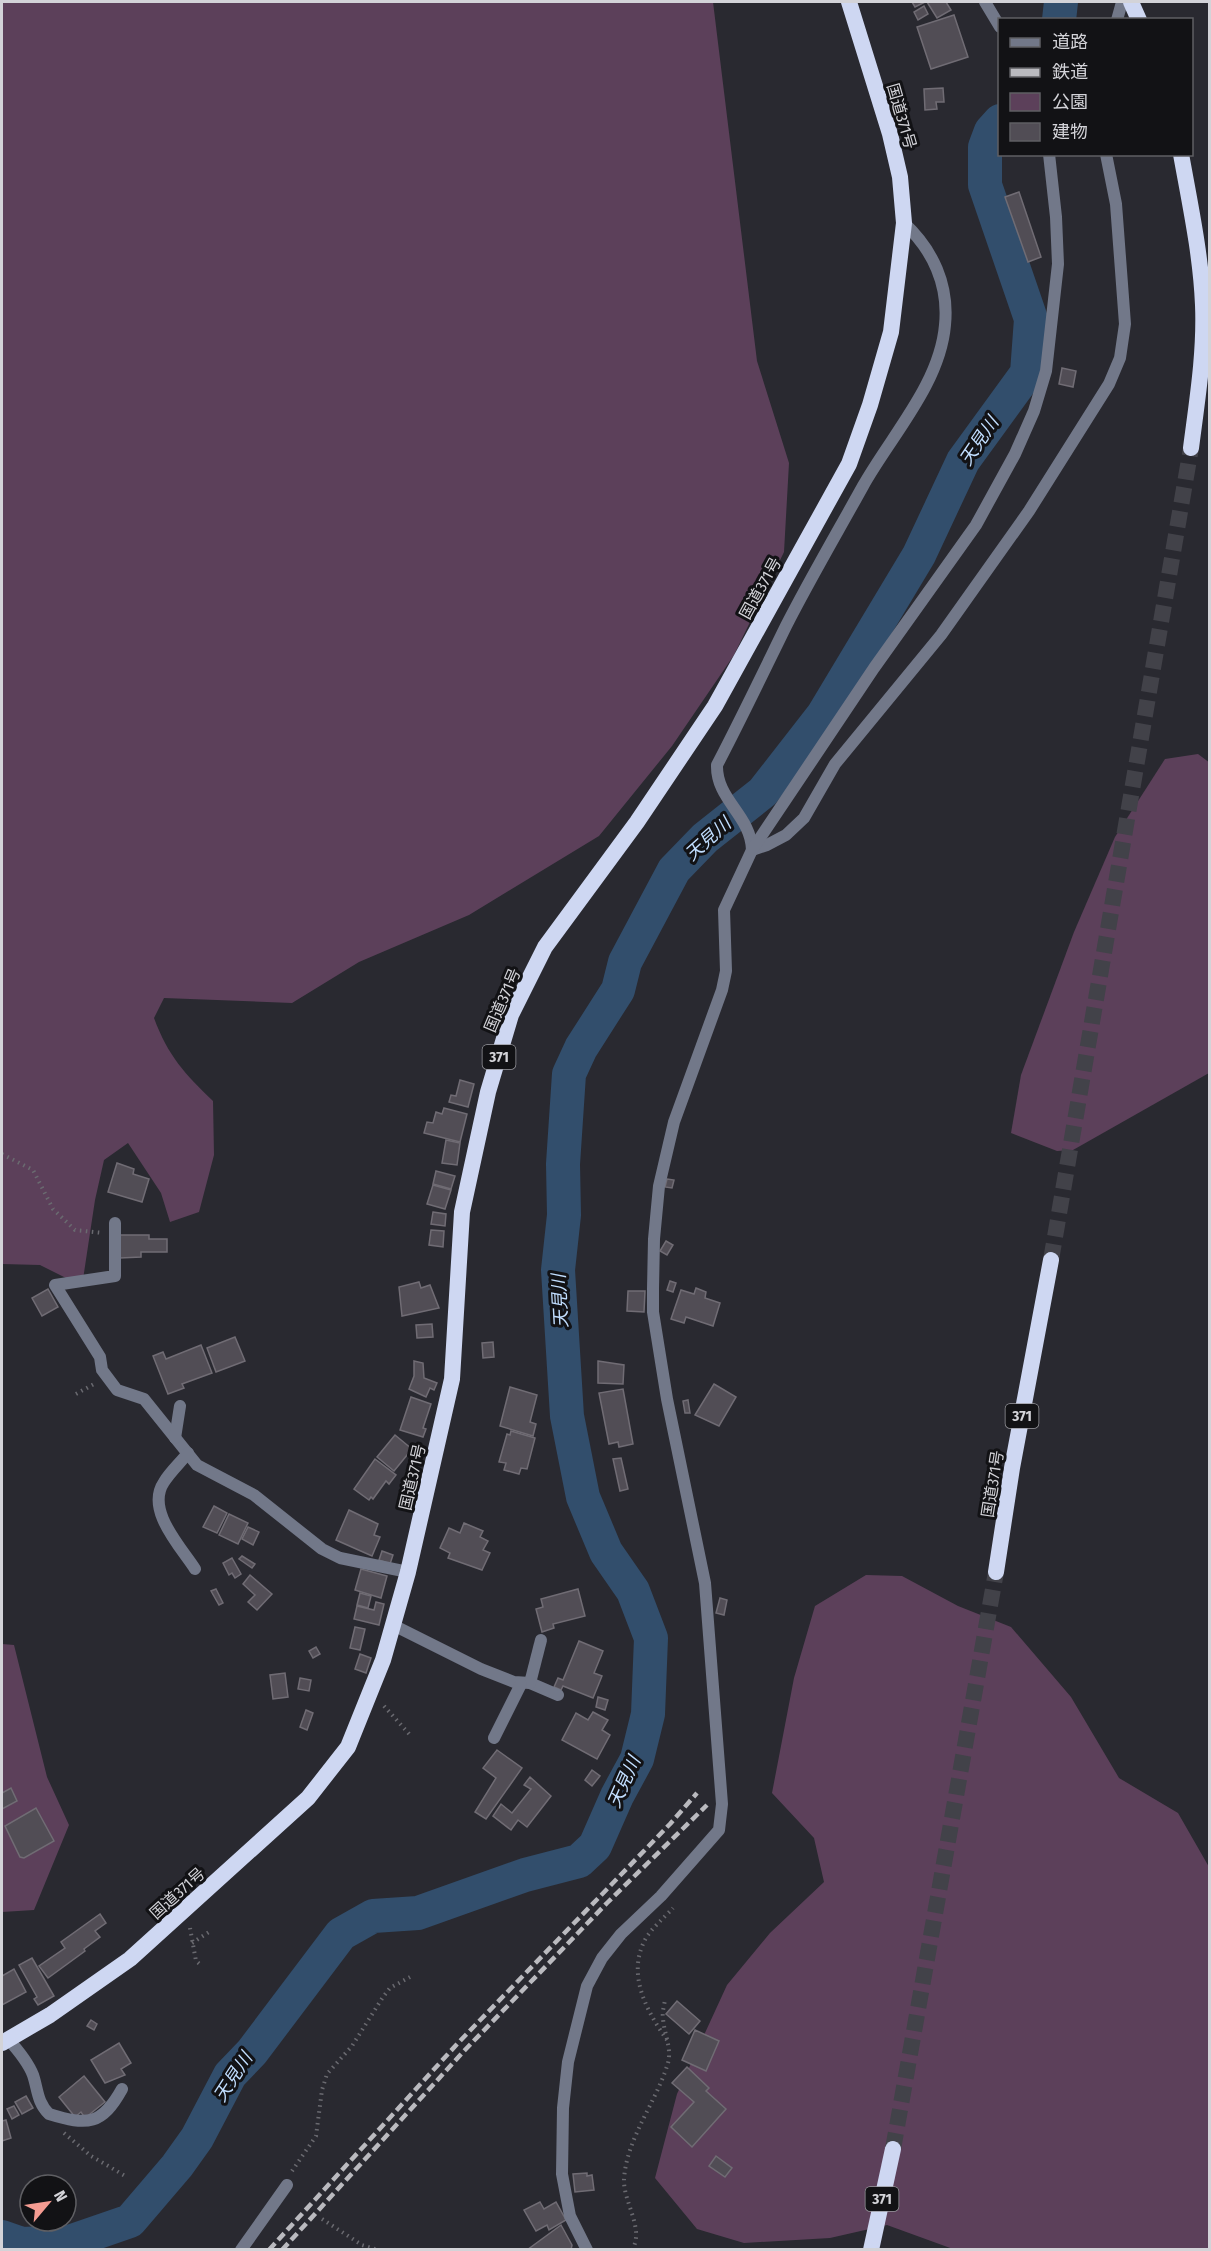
<svg xmlns="http://www.w3.org/2000/svg" width="1211" height="2251" font-family="'Fira Sans Condensed','Noto Sans JP',sans-serif">
  <style>
    .green { fill: #5c405a }
    .lines { fill: none; stroke-linecap: round; stroke-linejoin: round }
    .river { stroke: #324e6c; stroke-width: 34 }
    .building { fill: #514d55; stroke: #706c74; stroke-width: 1.5 }
    .trunk-tunnel { stroke: #424249; stroke-width: 16; stroke-dasharray: 16 8; stroke-linecap: butt }
    .path { stroke: #6a6a70; stroke-width: 4; stroke-dasharray: 1.5 4.5; stroke-linecap: butt }
    .minor { stroke: #727889; stroke-width: 12 }
    .trunk { stroke: #ced7f2; stroke-width: 16 }
    .rail { stroke: #bababf; stroke-width: 4.5; stroke-dasharray: 9 4.5; stroke-linecap: butt }
    .labels { text-anchor: middle; stroke-width: 6; stroke-linejoin: round; paint-order: stroke }
    .shield { fill: #121215; stroke: #99999e; stroke-width: 1.5 }
    .shield-label { font-size: 15px; font-weight: bold; fill: #d3d3d8 }
    .street-label { font-size: 16px; fill: #d3d3d8; stroke: #121215 }
    .water-label { font-size: 18px; font-style: italic; fill: #c1deff; stroke: #121215 }
  </style>
  <rect width="100%" height="100%" fill="#292930"/>
  <g class="green">
    <path d="M2,2H713L757,361L789,463L784,552L734,655L672,746L599,836L469,915L359,962L292,1003L164,998L154,1018C168,1056 185,1074 213,1101L214,1155L199,1212L170,1222L161,1193L128,1143L104,1160L95,1200L82,1286L40,1265L2,1264Z"/>
    <polygon points="1198,754 1210,763 1209,1073 1073,1150 1057,1151 1011,1133 1021,1075 1074,932 1115,837 1165,759"/>
    <polygon points="866,1575 902,1576 958,1606 1011,1627 1071,1697 1119,1778 1178,1813 1209,1867 1209,2249 953,2249 887,2225 830,2238 744,2243 697,2229 655,2178 677,2094 727,1985 770,1933 824,1882 814,1838 772,1793 794,1678 815,1606"/>
    <polygon points="2,1644 14,1645 47,1777 69,1825 34,1910 2,1912"/>
  </g>
  <g class="lines">
    <g class="river">
      <polyline points="1059,20 1061,2"/>
      <polyline points="2,2237 22,2244 69,2242 130,2221 177,2166 197,2138 230,2075 252,2052 341,1934 373,1916 418,1913 525,1875 579,1861 595,1846 617,1796 637,1759 648,1714 651,1638 633,1591 606,1552 583,1497 567,1416 558,1270 564,1215 563,1164 569,1074 581,1048 618,990 625,962 674,870 705,838 763,792 823,715 919,555 963,461 1027,373 1031,319 985,185 985,147 991,131 1000,121"/>
    </g>
  </g>
  <g class="building">
    <polygon points="912,2 925,2 915,7"/>
    <polygon points="927,2 946,2 951,10 937,18"/>
    <polygon points="924,6 928,14 918,20 914,12"/>
    <polygon points="954,15 968,57 931,69 917,27"/>
    <polygon points="943,88 944,102 936,102 937,109 925,110 924,89"/>
    <polygon points="1019,192 1041,257 1028,262 1005,197"/>
    <polygon points="1062,368 1076,371 1073,387 1059,384"/>
    <polygon points="460,1080 474,1084 468,1107 449,1102 451,1095 456,1096"/>
    <polygon points="444,1108 467,1114 460,1142 424,1133 427,1122 433,1123 436,1112 442,1114"/>
    <polygon points="446,1140 460,1143 457,1165 442,1163"/>
    <polygon points="117,1163 134,1169 133,1174 149,1179 142,1202 108,1192"/>
    <polygon points="436,1171 455,1176 451,1189 433,1184"/>
    <polygon points="667,1179 674,1180 672,1188 665,1187"/>
    <polygon points="433,1185 451,1190 445,1209 427,1204"/>
    <polygon points="433,1212 446,1214 445,1226 431,1224"/>
    <polygon points="431,1230 444,1231 443,1247 429,1245"/>
    <polygon points="119,1235 149,1235 149,1239 167,1239 167,1252 141,1252 141,1257 120,1258"/>
    <polygon points="666,1241 673,1245 667,1255 660,1251"/>
    <polygon points="670,1281 676,1283 673,1292 667,1290"/>
    <polygon points="419,1282 421,1288 430,1285 439,1308 402,1316 399,1287"/>
    <polygon points="696,1288 706,1292 705,1298 720,1303 713,1326 686,1317 684,1323 671,1319 681,1290 694,1294"/>
    <polygon points="48,1289 58,1307 42,1316 32,1298"/>
    <polygon points="628,1291 645,1291 644,1312 627,1311"/>
    <polygon points="432,1324 433,1337 417,1338 416,1325"/>
    <polygon points="235,1337 245,1361 216,1372 207,1348"/>
    <polygon points="493,1342 494,1357 483,1358 482,1343"/>
    <polygon points="201,1345 212,1373 182,1384 184,1388 168,1394 153,1356 163,1352 166,1359"/>
    <polygon points="414,1361 423,1363 424,1378 437,1383 434,1390 430,1388 426,1397 409,1389 414,1376"/>
    <polygon points="598,1361 624,1365 623,1384 598,1383"/>
    <polygon points="714,1384 736,1397 719,1426 695,1415"/>
    <polygon points="510,1387 537,1395 530,1422 536,1424 533,1436 500,1426"/>
    <polygon points="623,1389 633,1444 619,1447 618,1442 609,1444 599,1393"/>
    <polygon points="411,1397 431,1404 423,1428 426,1429 423,1437 400,1430"/>
    <polygon points="688,1400 690,1413 685,1413 683,1401"/>
    <polygon points="511,1431 535,1438 527,1469 521,1468 519,1474 504,1470 506,1463 499,1462 507,1434 510,1435"/>
    <polygon points="395,1435 412,1449 394,1471 377,1457"/>
    <polygon points="621,1458 628,1489 620,1491 613,1459"/>
    <polygon points="375,1459 396,1475 389,1484 386,1481 373,1499 371,1497 369,1500 354,1489"/>
    <polygon points="214,1506 227,1513 217,1533 203,1527"/>
    <polygon points="349,1510 378,1524 374,1535 380,1537 372,1556 336,1540"/>
    <polygon points="229,1514 248,1523 238,1544 219,1535"/>
    <polygon points="464,1523 483,1531 480,1537 488,1541 483,1550 490,1553 482,1570 448,1558 450,1553 440,1548 449,1528 460,1533"/>
    <polygon points="248,1527 259,1532 253,1545 242,1539"/>
    <polygon points="382,1551 393,1555 390,1564 379,1560"/>
    <polygon points="242,1556 255,1564 252,1568 239,1559"/>
    <polygon points="232,1558 241,1574 235,1578 232,1573 229,1575 223,1563"/>
    <polygon points="361,1569 387,1576 381,1598 355,1590"/>
    <polygon points="250,1575 272,1594 257,1610 248,1602 255,1595 243,1584"/>
    <polygon points="216,1589 223,1603 219,1605 211,1591"/>
    <polygon points="578,1589 585,1616 553,1624 554,1628 542,1632 536,1609 543,1607 541,1599"/>
    <polygon points="360,1593 371,1596 368,1608 357,1605"/>
    <polygon points="720,1598 727,1600 724,1615 716,1613"/>
    <polygon points="376,1602 384,1604 379,1625 354,1619 357,1606 374,1610"/>
    <polygon points="355,1627 365,1629 360,1650 350,1648"/>
    <polygon points="579,1641 603,1651 594,1673 602,1676 593,1698 563,1686 561,1690 554,1687 558,1678 563,1680"/>
    <polygon points="316,1647 320,1654 313,1658 309,1651"/>
    <polygon points="360,1654 371,1658 366,1673 355,1669"/>
    <polygon points="285,1673 288,1697 273,1699 270,1675"/>
    <polygon points="300,1678 311,1680 309,1691 298,1689"/>
    <polygon points="598,1697 608,1700 605,1710 596,1707"/>
    <polygon points="306,1710 313,1713 307,1730 300,1727"/>
    <polygon points="593,1712 608,1720 602,1730 610,1735 597,1759 562,1740 576,1713 588,1720"/>
    <polygon points="497,1750 522,1768 486,1819 475,1812 496,1778 483,1768"/>
    <polygon points="592,1770 600,1776 592,1786 585,1780"/>
    <polygon points="530,1777 551,1796 527,1827 518,1820 511,1830 493,1816 501,1804 512,1813 531,1789 524,1785"/>
    <polygon points="11,1788 17,1801 2,1809 2,1793"/>
    <polygon points="36,1808 54,1841 24,1858 20,1857 5,1826"/>
    <polygon points="100,1914 106,1923 95,1931 100,1937 84,1949 85,1951 48,1978 39,1966 65,1948 61,1942"/>
    <polygon points="32,1958 54,1996 38,2005 34,1999 37,1997 19,1965"/>
    <polygon points="14,1969 26,1992 2,2005 2,1976"/>
    <polygon points="677,2001 700,2021 689,2034 666,2014"/>
    <polygon points="91,2020 97,2024 94,2030 87,2026"/>
    <polygon points="695,2030 719,2041 706,2071 682,2060"/>
    <polygon points="119,2043 131,2063 121,2069 125,2075 105,2083 91,2060"/>
    <polygon points="687,2067 709,2088 706,2091 726,2109 692,2147 671,2127 694,2102 672,2083"/>
    <polygon points="84,2076 105,2102 85,2118 81,2112 75,2117 59,2097"/>
    <polygon points="26,2096 33,2108 22,2114 15,2102"/>
    <polygon points="14,2106 19,2115 12,2119 7,2109"/>
    <polygon points="6,2120 11,2138 2,2141 2,2121"/>
    <polygon points="716,2156 732,2168 725,2177 709,2166"/>
    <polygon points="587,2173 587,2176 592,2175 594,2190 575,2192 573,2174"/>
    <polygon points="540,2202 544,2209 556,2202 566,2220 549,2230 547,2225 536,2231 524,2210"/>
    <polygon points="561,2225 572,2245 571,2250 527,2250"/>
  </g>
  <g class="lines">
    <g class="trunk-tunnel">
      <polyline points="1051,1260 1191,448"/>
      <polyline points="893,2149 996,1572"/>
    </g>
    <g class="path">
      <polyline points="2,1154 33,1170 53,1209 75,1230 103,1233"/>
      <polyline points="76,1394 94,1384"/>
      <polyline points="384,1706 411,1736"/>
      <polyline points="190,1928 196,1961 202,1966"/>
      <polyline points="192,1943 209,1932"/>
      <path d="M667,2040C648,2013 628,1978 643,1944C648,1931 664,1918 673,1908"/>
      <polyline points="64,2133 91,2156 127,2177"/>
      <polyline points="292,2171 316,2136 322,2090 327,2074 352,2046 383,1997 390,1988 410,1977"/>
      <polyline points="322,2219 362,2245 378,2250"/>
      <path d="M632,2250C645,2229 623,2202 624,2179C627,2137 656,2103 668,2063C672,2048 664,2034 663,2018C662,2013 664,2006 665,2000"/>
    </g>
    <g class="minor">
      <polyline points="985,2 1000,27"/>
      <polyline points="1117,20 1122,2"/>
      <polyline points="752,850 767,845 786,835 804,818 835,764 941,635 1029,511 1109,384 1120,358 1125,324 1116,204 1106,154"/>
      <path d="M752,850C751,815 716,800 717,765C741,719 763,673 786,626C810,579 837,533 863,486C891,436 940,384 945,325C949,285 933,250 904,223"/>
      <polyline points="115,1223 115,1276 55,1285 100,1357 102,1370 117,1390 144,1399 197,1465 254,1495 322,1549 340,1558 408,1572"/>
      <polyline points="175,1438 180,1406"/>
      <path d="M188,1453C180,1463 170,1472 164,1482C145,1510 181,1547 195,1569"/>
      <polyline points="393,1625 481,1669 514,1682 530,1683 558,1695"/>
      <polyline points="530,1683 541,1640"/>
      <polyline points="494,1738 521,1684"/>
      <path d="M8,2039C17,2049 28,2062 33,2075C38,2090 37,2102 49,2114C88,2126 102,2125 122,2089"/>
      <polyline points="241,2250 287,2185"/>
      <polyline points="587,2250 570,2216 562,2174 563,2108 568,2062 587,1986 602,1958 621,1934 661,1896 719,1830 722,1804 705,1583 667,1399 653,1312 653,1289 654,1239 659,1186 674,1122 722,990 726,971 724,910 752,850 874,668 976,525 1015,454 1034,411 1046,371 1058,264 1056,217 1049,154"/>
    </g>
    <g class="trunk">
      <polyline points="1131,2 1139,20"/>
      <path d="M1181,154C1190,204 1201,255 1203,305C1205,353 1197,401 1191,448"/>
      <polyline points="996,1572 1012,1468 1051,1260"/>
      <polyline points="2,2043 50,2015 130,1959 308,1798 348,1747 383,1660 408,1572 452,1379 462,1212 488,1092 511,1015 545,947 637,822 715,706 849,464 870,405 891,332 904,223 900,177 890,134 849,2"/>
      <polyline points="871,2250 893,2149"/>
    </g>
    <g class="rail">
      <polyline points="269,2250 458,2043 670,1824 697,1793"/>
      <polyline points="282,2250 464,2051 607,1903 707,1805"/>
    </g>
  </g>
  <g class="labels">
    <g class="shield">
      <rect x="482.5" y="1045" width="33" height="24" rx="4.5"/>
      <rect x="1005.5" y="1404" width="33" height="24" rx="4.5"/>
      <rect x="865.5" y="2187" width="33" height="24" rx="4.5"/>
    </g>
    <g class="shield-label">
      <text x="499" y="1062">371</text>
      <text x="1022" y="1421">371</text>
      <text x="882" y="2204">371</text>
    </g>
    <g class="street-label">
      <text transform="translate(902 116) rotate(74)" y="6">国道371号</text>
      <text transform="translate(760 588) rotate(-61)" y="6">国道371号</text>
      <text transform="translate(502 1000) rotate(-67)" y="6">国道371号</text>
      <text transform="translate(412 1477) rotate(-77)" y="6">国道371号</text>
      <text transform="translate(992 1484) rotate(-81)" y="6">国道371号</text>
      <text transform="translate(177 1893) rotate(-42)" y="6">国道371号</text>
    </g>
    <g class="water-label">
      <text transform="translate(979 441) rotate(-56)" y="6">天見川</text>
      <text transform="translate(708 839) rotate(-42)" y="6">天見川</text>
      <text transform="translate(560 1301) rotate(-93)" y="6">天見川</text>
      <text transform="translate(624 1782) rotate(-66)" y="6">天見川</text>
      <text transform="translate(233 2077) rotate(-57)" y="6">天見川</text>
    </g>
  </g>
  <rect width="1211" height="2251" fill="none" stroke="#d3d3d8" stroke-width="6"/>
  <rect x="998" y="18" width="195" height="138" fill="#121215" stroke="#5f5f63" stroke-width="1.5"/>
  <rect x="1010" y="38" width="30" height="9" fill="#727889" stroke="#5f5f63" stroke-width="1.5"/>
  <text x="1052" y="48" font-size="18" fill="#d3d3d8">道路</text>
  <rect x="1010" y="68" width="30" height="9" fill="#bababf" stroke="#5f5f63" stroke-width="1.5"/>
  <text x="1052" y="78" font-size="18" fill="#d3d3d8">鉄道</text>
  <rect x="1010" y="93" width="30" height="18" fill="#5c405a" stroke="#5f5f63" stroke-width="1.5"/>
  <text x="1052" y="108" font-size="18" fill="#d3d3d8">公園</text>
  <rect x="1010" y="123" width="30" height="18" fill="#514d55" stroke="#5f5f63" stroke-width="1.5"/>
  <text x="1052" y="138" font-size="18" fill="#d3d3d8">建物</text>
  <g transform="translate(48 2203) rotate(61)"><circle r="28" fill="#121215" stroke="#5f5f63" stroke-width="1.5"/>
  <path d="M0-4.5L10 22L0 15L-10 22Z" fill="#f59c92"/>
  <text y="-9" font-size="16" font-weight="bold" text-anchor="middle" fill="#d3d3d8">N</text>
  </g>
</svg>
